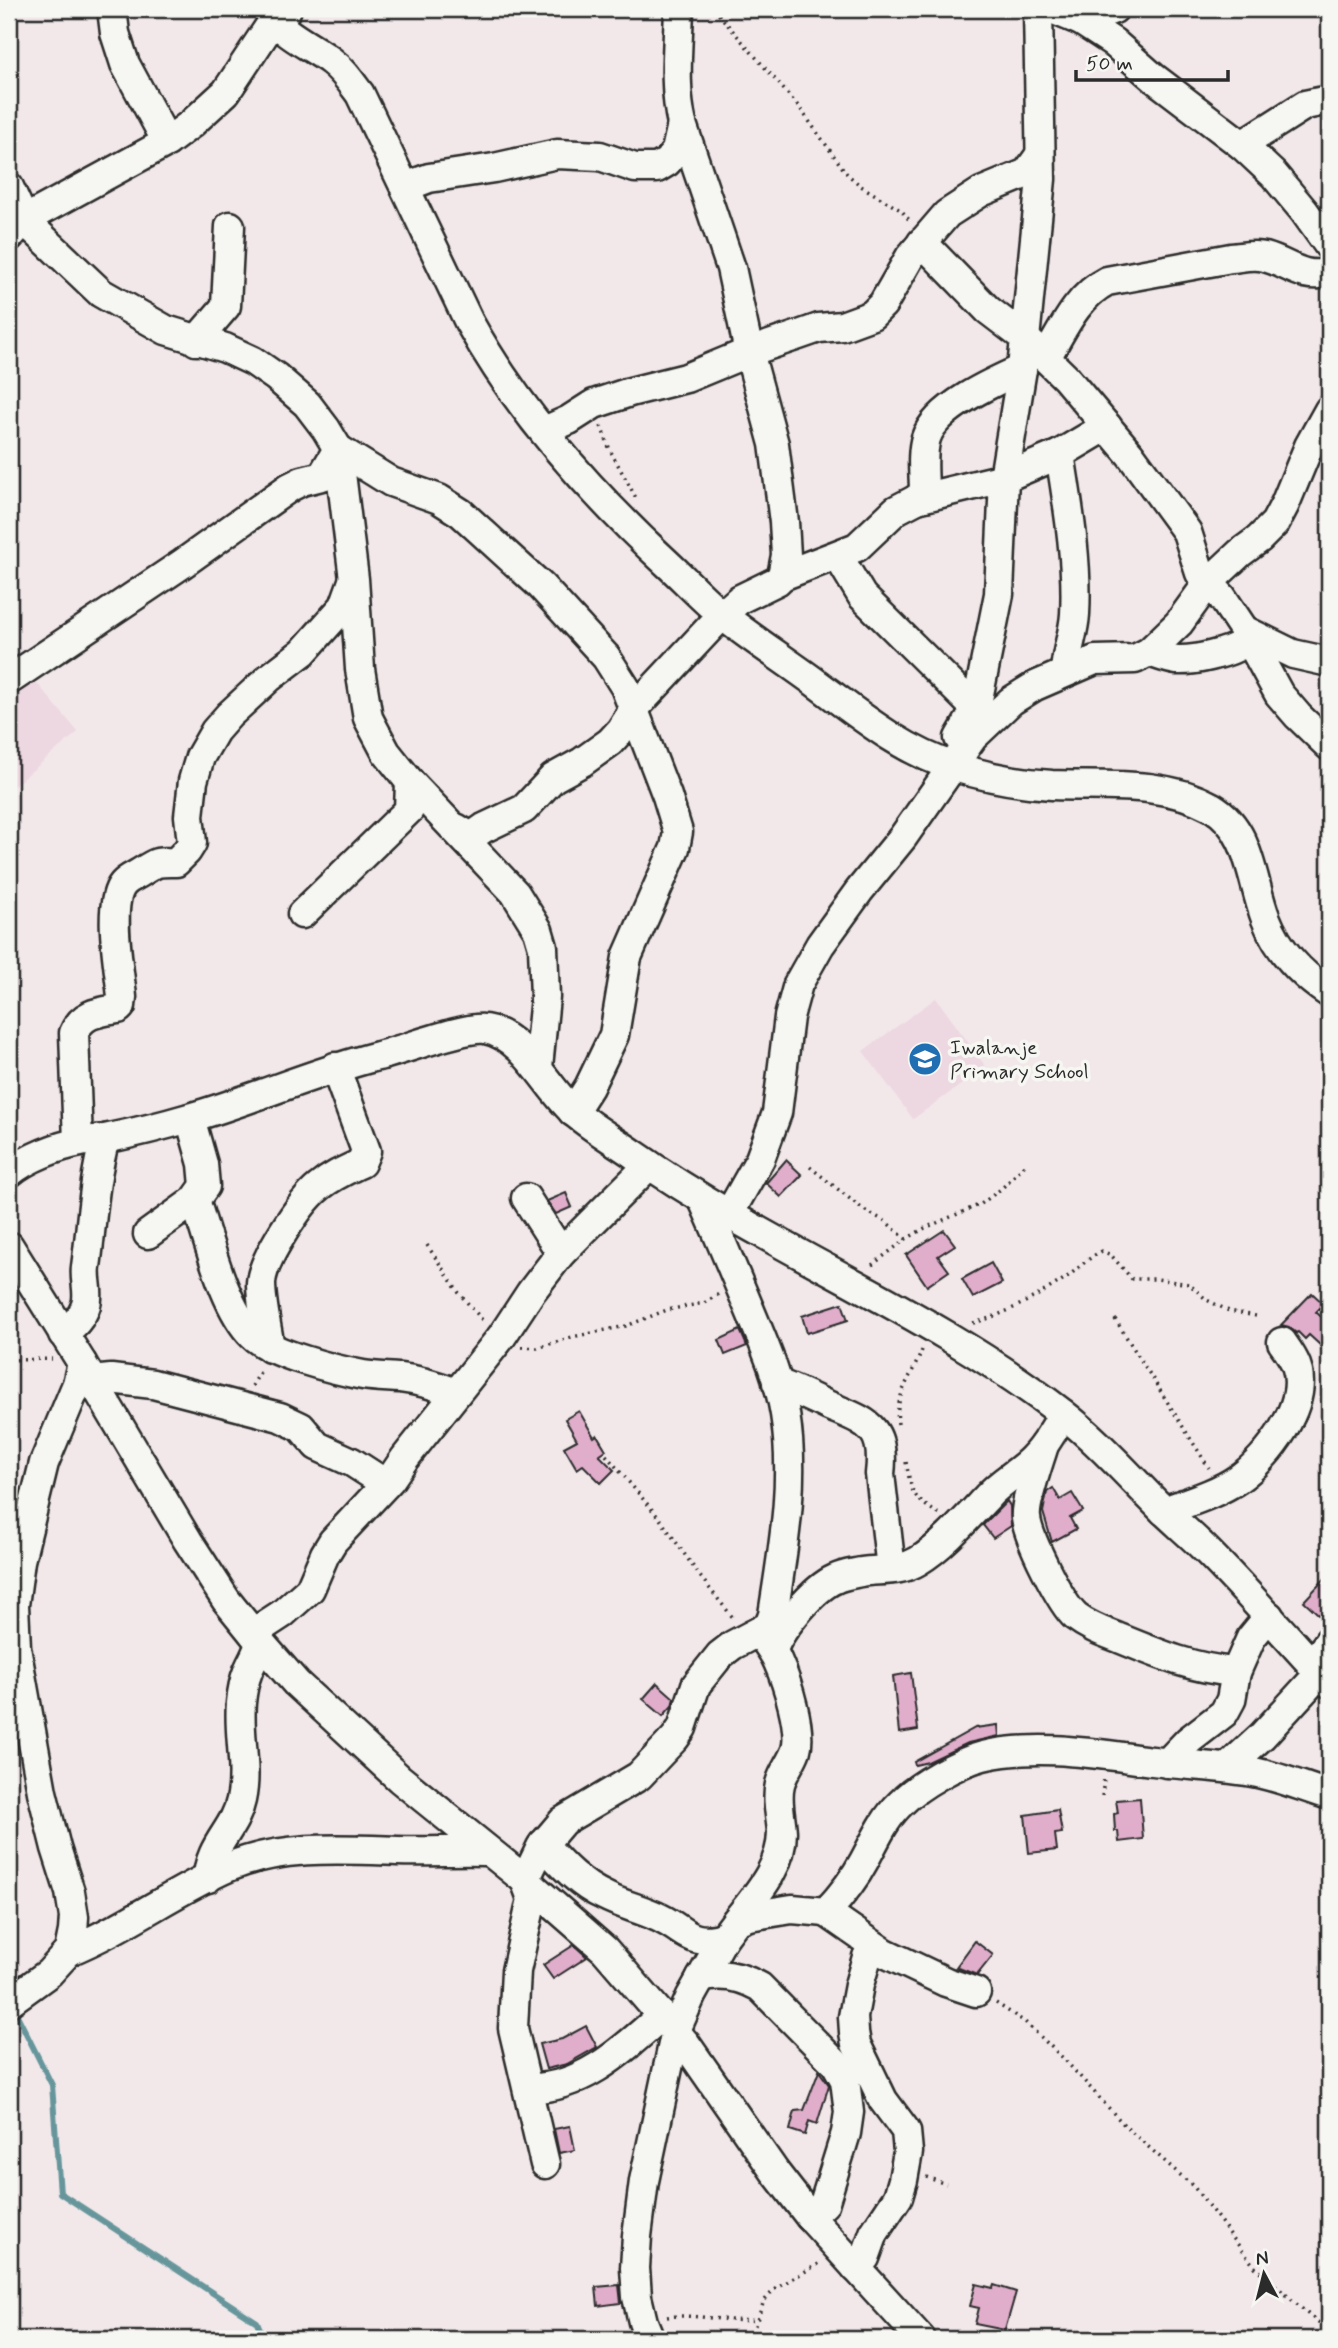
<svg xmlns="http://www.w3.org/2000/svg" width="1338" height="2348" font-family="Mynerve,sans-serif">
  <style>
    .built { fill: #edd7e1 }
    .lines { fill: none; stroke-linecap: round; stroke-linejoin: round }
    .stream { stroke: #66969b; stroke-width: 6 }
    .building { fill: #e0aecb; stroke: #2b2b2b; stroke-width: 2 }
    .minor-casing { stroke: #2b2b2b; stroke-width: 33 }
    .path { stroke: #2b2b2b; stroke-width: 3.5; stroke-dasharray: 2 5; stroke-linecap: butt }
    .minor { stroke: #f6f6f2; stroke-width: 28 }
    .labels { text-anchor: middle; stroke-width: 7; stroke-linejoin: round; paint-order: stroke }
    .poi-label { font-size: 21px; fill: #2b2b2b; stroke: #f6f6f2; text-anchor: start }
  </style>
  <rect width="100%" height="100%" fill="#f2e8ea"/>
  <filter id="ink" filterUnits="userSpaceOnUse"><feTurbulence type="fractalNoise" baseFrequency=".0143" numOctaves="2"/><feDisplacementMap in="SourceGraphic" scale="14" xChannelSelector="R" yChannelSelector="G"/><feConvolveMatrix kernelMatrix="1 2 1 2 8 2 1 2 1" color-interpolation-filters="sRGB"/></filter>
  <g filter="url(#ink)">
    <g class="built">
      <polygon points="9,650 78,732 9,790"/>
      <polygon points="936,998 986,1067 913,1119 863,1051"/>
    </g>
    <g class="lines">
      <polyline class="stream" points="13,2007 52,2085 60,2193 257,2322 264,2339"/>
    </g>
    <g class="building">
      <polygon points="786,1160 802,1175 781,1197 766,1183"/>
      <polygon points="566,1193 572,1207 556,1214 547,1201"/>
      <polygon points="944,1230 955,1245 938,1256 949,1271 927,1286 906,1255"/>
      <polygon points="991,1263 1002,1283 973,1298 962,1279"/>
      <polygon points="1312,1293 1324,1304 1316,1312 1329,1324 1329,1335 1320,1345 1309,1335 1305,1339 1298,1332 1296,1333 1289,1327 1281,1325"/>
      <polygon points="842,1303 848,1320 807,1333 802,1316"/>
      <polygon points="740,1330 747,1346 725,1355 719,1340"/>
      <polygon points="579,1411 594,1437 597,1435 606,1450 599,1455 614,1470 601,1483 583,1465 577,1469 564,1447 577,1440 565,1419"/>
      <polygon points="1053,1488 1060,1500 1072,1493 1083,1511 1070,1518 1076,1529 1052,1542 1043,1512 1047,1492"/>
      <polygon points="1007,1501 1010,1506 1011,1526 993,1538 983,1525"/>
      <polygon points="1329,1574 1329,1624 1304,1601"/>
      <polygon points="911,1673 918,1730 899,1733 893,1676"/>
      <polygon points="657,1683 674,1698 672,1706 663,1716 643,1699"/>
      <polygon points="998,1725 999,1736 968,1743 928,1762 915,1765 914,1762 975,1728"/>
      <polygon points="1140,1798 1143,1839 1119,1842 1118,1831 1115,1831 1114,1814 1118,1813 1116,1800"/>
      <polygon points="1058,1810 1062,1833 1055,1834 1057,1850 1029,1853 1025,1815"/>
      <polygon points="975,1941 993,1955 977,1975 956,1967"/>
      <polygon points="574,1945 587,1957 553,1979 543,1965"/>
      <polygon points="586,2026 597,2047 567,2064 546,2069 539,2044 562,2039"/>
      <polygon points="819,2071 829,2085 817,2124 809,2121 805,2135 790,2130 795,2111 804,2110"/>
      <polygon points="570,2126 575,2150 559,2153 554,2129"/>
      <polygon points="976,2284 993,2288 994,2285 1016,2292 1005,2330 975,2324 979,2308 970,2306"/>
      <polygon points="619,2285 621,2303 598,2306 596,2287"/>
    </g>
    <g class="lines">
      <defs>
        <g id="minor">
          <polyline points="112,9 115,33 125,64 167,142"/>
          <path d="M268,9C278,33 310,45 331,61C343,70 351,82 360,94L469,322C520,414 594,496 671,567C688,583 704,600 722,615C752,639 785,660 816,683C859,715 903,751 955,767C986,777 1019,783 1052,785C1105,787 1163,780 1212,807C1251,830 1251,881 1266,919C1278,950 1302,975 1329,993"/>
          <path d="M679,9C678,48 673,86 682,124L731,268L749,352L774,444L784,522L786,555L782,576"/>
          <polyline points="1052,9 1081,21 1113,42 1154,78 1242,145 1274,175 1304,211 1329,246"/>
          <polyline points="1081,21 1114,9"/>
          <polyline points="1242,145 1305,105 1329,100"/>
          <polyline points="9,187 24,220 101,293 166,330 225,348 253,361 276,377 307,404 326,429 338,449 354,579 360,669 368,718 386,752 410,782 515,893 538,930 543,947 545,997 538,1067"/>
          <polyline points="405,187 429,178 494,168 557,154 600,156 635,168 657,168 667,162 676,151 682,124"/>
          <polyline points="9,237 24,220 167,142 191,124 226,92 273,21 287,9"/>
          <polyline points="922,242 988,310 1026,339 1066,378 1130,454 1187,532 1200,573 1222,597 1244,630 1279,694 1298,716 1329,746"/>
          <polyline points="196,341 226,306 230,226"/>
          <path d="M1046,358C1062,331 1077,296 1107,281L1231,258C1242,257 1254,254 1265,257C1290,264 1301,279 1329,273"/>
          <polyline points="544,431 569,420 594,404 630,392 686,378 749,352 799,335 819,328 842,326 872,315 883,304 910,257 947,214 981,192 1027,173 1040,155"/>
          <path d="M1060,454C1068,505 1078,562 1075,614C1074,633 1066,652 1065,672"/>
          <path d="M917,499L924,492C924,475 921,454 926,438C936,407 995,381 1022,369"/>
          <polyline points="838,556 862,596 976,709"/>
          <path d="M1149,652C1158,655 1168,659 1177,660C1195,661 1229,653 1244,643V630L1293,654L1329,662"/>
          <polyline points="9,680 182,564 290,487 302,481 322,476 338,449 391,482 439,499 461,513 541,586 606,657 625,687 667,796 678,832 675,848 627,957 614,1035 589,1087 573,1112"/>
          <polyline points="959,738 976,709 999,594 1004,478 1022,369 1041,179 1038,9"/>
          <polyline points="456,828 471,837 484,828 524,809 553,778 582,762 610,742 621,730 634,709 722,615 740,599 777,581 782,576 857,547 896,510 917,499 1004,478 1060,454 1107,426"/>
          <polyline points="302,914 409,810 410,782"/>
          <path d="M78,1142L74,1033C82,1013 99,1012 118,1009L121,1006L122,997C120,972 106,904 123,884C128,878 135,876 141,872C158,861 157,862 176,862L187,851L192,843L189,816L193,781L200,757L215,731L229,715L269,678L303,652L344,606L353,581"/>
          <path d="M9,1173C27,1158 58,1146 81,1142C89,1140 97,1140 105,1139C133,1133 162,1126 189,1118C253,1100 313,1072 378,1056C401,1051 465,1026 485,1029C525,1036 548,1091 576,1114C594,1129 615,1141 635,1155C771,1250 929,1310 1062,1413C1097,1440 1127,1474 1159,1506C1174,1521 1190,1534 1205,1549C1248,1592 1288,1639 1329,1683"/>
          <polyline points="526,1198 561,1253"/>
          <path d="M195,1200C208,1238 224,1308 253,1336C272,1354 336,1370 363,1375C375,1377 388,1377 400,1378C420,1380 438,1386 456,1393"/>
          <polyline points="729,1214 760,1159 777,1113 789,1017 798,984 820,945 859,891 903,837 973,737 1011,701 1035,686 1095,660 1135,659 1149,652 1179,623 1208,583 1240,553 1259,539 1275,523 1285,504 1309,446 1329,410"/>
          <polyline points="148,1234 195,1200 205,1186 203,1164 190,1118"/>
          <polyline points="9,1246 82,1363 188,1541 226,1600 260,1642 296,1683 400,1779 525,1880 605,1950 686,2044 775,2172 810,2217 921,2339"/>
          <path d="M63,1334C73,1326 82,1318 86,1305C90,1292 84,1280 86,1267C92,1224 93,1181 105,1139"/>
          <path d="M270,1348C267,1327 261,1304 261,1283C262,1260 300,1202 319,1187C332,1176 346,1170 361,1163L366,1151L335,1067"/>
          <polyline points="92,1381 111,1379 153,1384 280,1417 301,1427 317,1446 352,1462 386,1484"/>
          <path d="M777,1383C794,1389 810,1397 827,1405C865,1422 886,1424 880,1474L891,1569"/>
          <path d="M1044,1445C1039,1462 1024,1503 1026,1518C1028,1538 1061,1604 1076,1617C1089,1627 1104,1632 1119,1638C1158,1654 1194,1669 1236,1672"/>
          <path d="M1164,1511C1188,1502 1216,1494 1238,1479C1268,1458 1310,1404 1296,1365C1293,1357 1287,1349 1282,1342"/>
          <polyline points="253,1633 282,1614 310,1589 325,1554 333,1541 390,1480 405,1458 502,1336 531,1292 561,1253 649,1165"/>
          <path d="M773,1650C780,1629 814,1588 835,1579C843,1575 852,1574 861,1572C881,1569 900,1572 918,1561C943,1546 968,1517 988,1496C1001,1481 1020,1472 1033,1458C1046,1445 1054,1429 1063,1414"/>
          <polyline points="1312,1665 1329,1641"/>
          <polyline points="1167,1763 1189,1740 1224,1713 1231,1700 1236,1672 1251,1638 1269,1616"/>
          <polyline points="1227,1768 1262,1736 1320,1673"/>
          <path d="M543,1844C561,1864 580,1885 605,1896C622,1905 642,1909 660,1918C687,1931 689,1946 724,1937"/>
          <path d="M208,1878C209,1845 235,1830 241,1800C248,1768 238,1735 241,1703C242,1692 244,1681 248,1671C252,1661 258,1653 260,1642"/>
          <polyline points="826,1912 885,1953 946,1982 976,1992"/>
          <path d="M736,1921C757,1894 782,1867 782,1832C781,1816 776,1800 780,1784C783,1772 792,1762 796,1750C802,1729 787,1682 778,1662C774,1652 767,1643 761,1635"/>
          <path d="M69,1951C125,1928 174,1891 229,1867C281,1845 342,1849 397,1851C428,1852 458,1850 488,1851"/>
          <path d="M701,1978C722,1972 742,1977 760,1987L836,2064L845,2080L849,2112L846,2133L824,2204L810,2217"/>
          <polyline points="9,2002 49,1973 69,1951 73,1931 74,1917 70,1892 56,1848 42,1792 16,1647 14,1605 20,1561 44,1463 77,1384 82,1363"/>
          <path d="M528,2088C582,2090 625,2048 662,2015"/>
          <path d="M545,2164L513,2028L516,1971L532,1899L525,1880L541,1847L563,1821L639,1776L675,1738L682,1728L696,1685L720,1655L733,1645L769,1626L773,1615C783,1549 796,1481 785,1414C779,1377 763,1342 749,1308C734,1272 719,1236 703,1200"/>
          <polyline points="856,2268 865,2258 874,2233 898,2197 903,2180 908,2152 906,2131 883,2100 856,2044 854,2032 853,2017 859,1985 867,1957 874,1946"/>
          <path d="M650,2339L643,2322L637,2297L635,2268L637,2236L644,2181L676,2030L691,1996L724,1937L736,1921L749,1916L792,1909L826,1912C840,1897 854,1880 864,1861C875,1841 884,1819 901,1803C918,1785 959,1762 983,1756C1038,1743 1097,1754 1153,1761C1188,1766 1223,1766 1258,1773C1282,1778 1306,1788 1329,1795"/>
        </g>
      </defs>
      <use href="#minor" class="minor-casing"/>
      <g class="path">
        <polyline points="714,9 799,107 847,174 861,186 902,211 910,221"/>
        <polyline points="601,426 610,450 636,498"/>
        <polyline points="810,1167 864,1210 885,1221 906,1239"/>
        <polyline points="427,1245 459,1293 484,1322"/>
        <polyline points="872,1265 906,1239 925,1228 981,1204 1001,1189 1027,1163"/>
        <polyline points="1115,1319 1209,1468"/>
        <path d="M973,1323C1005,1315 1040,1295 1067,1277C1079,1268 1088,1258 1102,1251L1111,1255L1132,1279H1157L1189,1284L1207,1300L1229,1311L1256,1316"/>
        <polyline points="522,1347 537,1348 572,1337 626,1326 667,1310 704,1303 719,1294"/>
        <polyline points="9,1360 52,1359"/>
        <polyline points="252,1386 262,1369"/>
        <path d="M898,1424C894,1395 913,1375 922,1350"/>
        <polyline points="606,1455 660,1519 699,1575 734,1619"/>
        <path d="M906,1462C912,1493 911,1497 939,1514"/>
        <polyline points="1102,1796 1104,1778"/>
        <polyline points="996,2003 1025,2022 1064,2059 1127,2128 1194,2187 1255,2267 1309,2315 1329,2330"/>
        <polyline points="926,2177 946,2184"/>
        <path d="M667,2317C697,2313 727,2323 757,2320L764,2301L776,2288L822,2262"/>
        <polyline points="750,2339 757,2320"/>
      </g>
      <use href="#minor" class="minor"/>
    </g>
  </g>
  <defs>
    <symbol id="school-disc" viewBox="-11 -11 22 22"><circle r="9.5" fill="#1f6fb2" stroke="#f6f6f2"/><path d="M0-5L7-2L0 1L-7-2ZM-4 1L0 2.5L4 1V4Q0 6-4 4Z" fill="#fff"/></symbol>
  </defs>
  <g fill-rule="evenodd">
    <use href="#school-disc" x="906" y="1040" width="38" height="38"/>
  </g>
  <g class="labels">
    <g class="poi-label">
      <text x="950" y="1054">Iwalanje<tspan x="950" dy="24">Primary School</tspan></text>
    </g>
  </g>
  <rect width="1338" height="2348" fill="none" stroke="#f6f6f2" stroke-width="35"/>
  <rect x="18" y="18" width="1303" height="2313" fill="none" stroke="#2b2b2b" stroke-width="2.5" filter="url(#ink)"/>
  <g transform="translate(1264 2274) rotate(353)" stroke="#f6f6f2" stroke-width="5" paint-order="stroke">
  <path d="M0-5L12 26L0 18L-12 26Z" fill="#2b2b2b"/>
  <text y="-10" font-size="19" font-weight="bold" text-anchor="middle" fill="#2b2b2b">N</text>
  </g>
  <path d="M1076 70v10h152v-10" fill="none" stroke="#2b2b2b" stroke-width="3.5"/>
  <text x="1086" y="70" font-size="21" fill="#2b2b2b" stroke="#f6f6f2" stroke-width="5" paint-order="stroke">50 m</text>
</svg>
